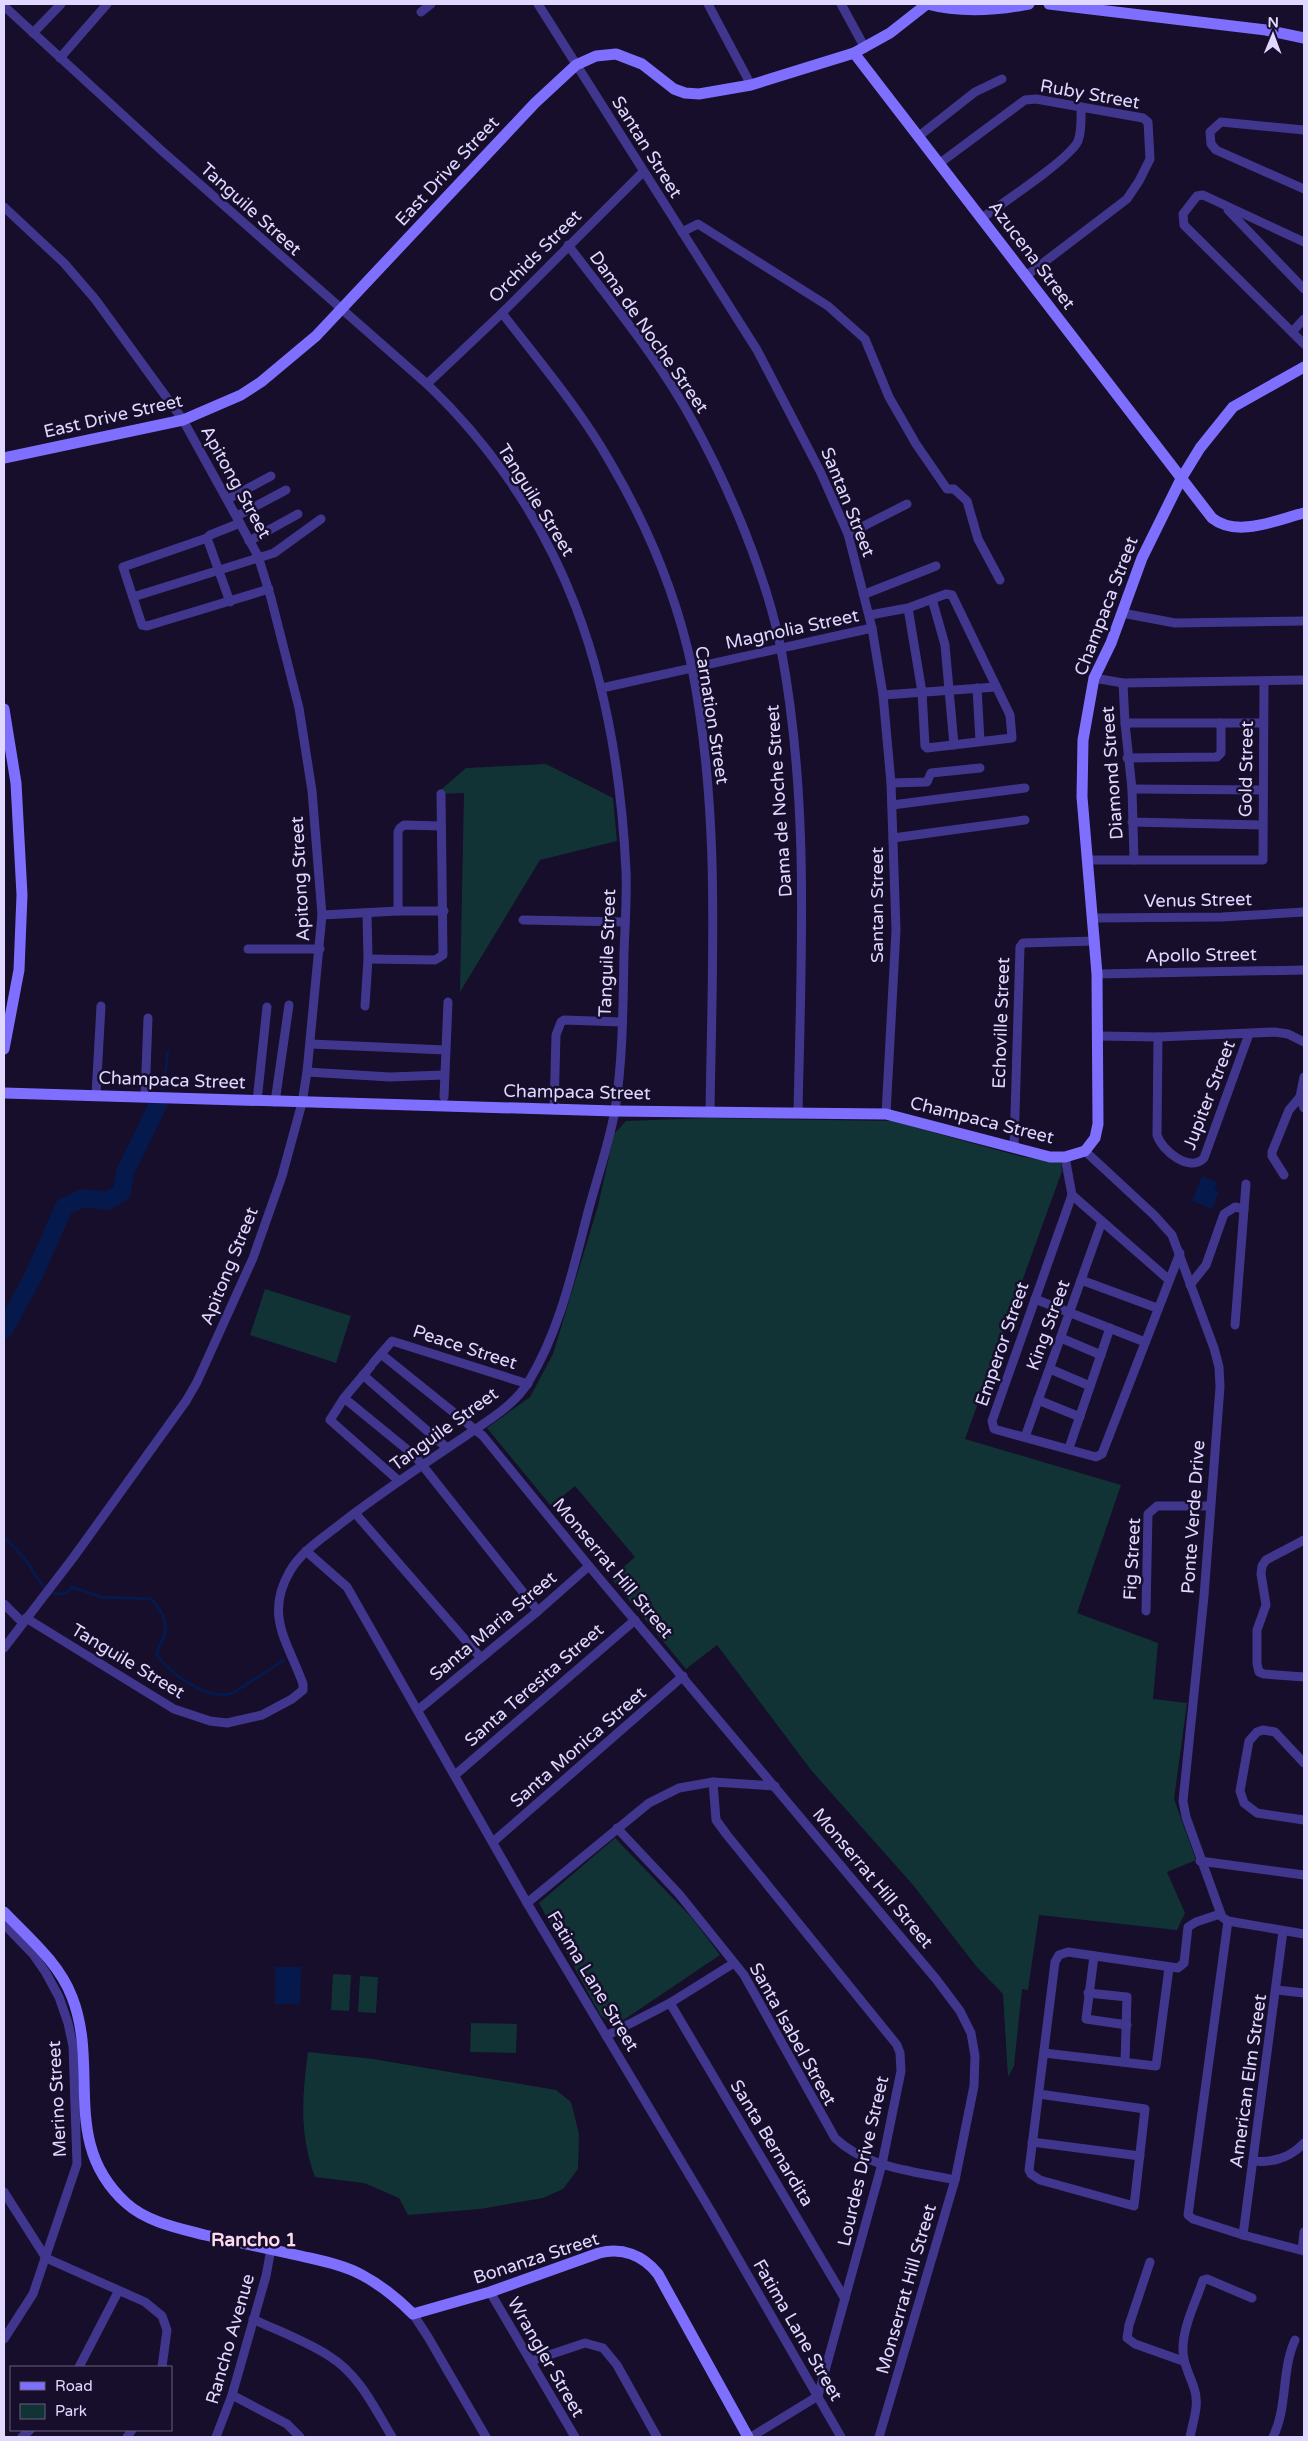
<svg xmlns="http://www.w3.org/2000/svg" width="1308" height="2441" font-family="'Varela Round',sans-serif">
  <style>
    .green { fill: #113335 }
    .water { fill: #06194c }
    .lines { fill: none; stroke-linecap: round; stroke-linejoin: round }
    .stream { stroke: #06194c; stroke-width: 3 }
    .river { stroke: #06194c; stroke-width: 18 }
    .street { stroke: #41368d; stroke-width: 9 }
    .secondary { stroke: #7f6fff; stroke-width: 11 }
    .labels { text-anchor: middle; stroke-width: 5; stroke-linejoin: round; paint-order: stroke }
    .street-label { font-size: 18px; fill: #e0d8ff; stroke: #160e2a }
    .neighbourhood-label { font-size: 19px; font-weight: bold; fill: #ffdaee; stroke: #160e2a }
  </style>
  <rect width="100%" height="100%" fill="#160e2a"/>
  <g class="green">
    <polygon points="546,764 613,798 617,841 540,860 460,992 464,793 436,794 466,768"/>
    <polygon points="708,1118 892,1121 1023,1157 1061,1162 1062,1171 965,1439 1121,1485 1077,1613 1158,1643 1153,1699 1187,1703 1174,1799 1196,1860 1167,1872 1185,1913 1177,1930 1039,1915 1028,1990 1022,1989 1014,2066 1008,2077 1003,1994 976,1966 913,1885 811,1770 717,1645 686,1669 611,1578 635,1557 575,1486 551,1506 487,1428 530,1397 553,1354 598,1206 614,1134 626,1121"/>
    <polygon points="265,1289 351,1316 336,1363 250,1335"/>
    <polygon points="615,1838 692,1918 720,1955 619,2023 612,2023 601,2016 539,1903"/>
    <polygon points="333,1974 351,1975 349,2011 331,2010"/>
    <polygon points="360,1976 378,1977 376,2013 358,2012"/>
    <polygon points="471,2023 517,2024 516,2053 470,2052"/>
    <path d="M308,2052L373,2059L556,2090L571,2102L579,2134L578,2169L563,2189L543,2198L480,2209L408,2215L399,2198L364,2183L315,2177C299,2133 302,2097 308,2052Z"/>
  </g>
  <g class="water">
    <polygon points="1202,1176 1217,1182 1214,1190 1219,1192 1212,1209 1192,1201"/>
    <polygon points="275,1967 301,1967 300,2004 275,2004"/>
  </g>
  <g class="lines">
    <g class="stream">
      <polyline points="163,1089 168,1052"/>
      <path d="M4,1537C12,1546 23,1555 30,1566C39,1581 46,1598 67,1593L72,1587L101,1597L151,1599C160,1609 167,1618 165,1632C164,1640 158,1645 157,1655C171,1674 208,1702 233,1693L284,1660"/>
    </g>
    <polyline class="river" points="4,1330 34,1275 64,1207 83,1198 107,1201 122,1192 125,1172 158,1105"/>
    <g class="street">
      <polyline points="538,4 757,350 820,471 848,534 872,628 883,695 891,783 896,930 886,1114"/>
      <polyline points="708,4 751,85"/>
      <polyline points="841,4 865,48"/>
      <path d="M4,6L161,150L427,384C567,518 617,681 626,871C627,898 625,926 624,953C623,1005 623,1059 615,1110C609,1144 597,1178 588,1212C573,1269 560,1330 529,1381C516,1404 489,1420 467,1435C424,1464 380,1493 339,1525C321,1539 301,1552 290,1571C264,1616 288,1642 303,1684V1690L292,1699L262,1715L227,1723L210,1721L174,1709L26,1618"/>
      <polyline points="421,12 431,4"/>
      <polyline points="33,33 61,4"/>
      <polyline points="60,58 107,4"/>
      <polyline points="1304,130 1221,122 1210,132 1211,144 1216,150 1304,189"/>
      <polyline points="919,136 975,92 1002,79"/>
      <polyline points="940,163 1025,100 1036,99 1143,118 1148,122 1150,159 1139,181 1127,199 1026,276"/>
      <polyline points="4,207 64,263 95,299 183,420 258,556 271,598 299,708 312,791 322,915 307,1072 302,1103 282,1176 253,1258 197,1382 186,1401 73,1558 4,1648"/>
      <polyline points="1228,210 1304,289"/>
      <path d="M982,218C1001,204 1070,159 1078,141C1082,131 1081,118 1081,107"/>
      <polyline points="682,232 698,224 828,306 865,339 889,397 916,444 947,489 954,489 967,501 978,539 1000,580"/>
      <polyline points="1304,242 1203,195 1197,196 1183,214 1184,225 1304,344"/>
      <path d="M568,245C611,302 658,358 692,420C729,487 766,574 781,649C810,802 801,958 798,1113"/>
      <path d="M502,313C539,361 580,409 610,462C647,525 677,597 692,668C721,815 712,964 710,1112"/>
      <polyline points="1292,332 1304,319"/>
      <polyline points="427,384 502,313 643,172"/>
      <polyline points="228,499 271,476"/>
      <polyline points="237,516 286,490"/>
      <polyline points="240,523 210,535 207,538 123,567 142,625 147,626 269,589"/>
      <polyline points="848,534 907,504"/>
      <polyline points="207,538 230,602"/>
      <polyline points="249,541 298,514"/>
      <polyline points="865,594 936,566"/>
      <polyline points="133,597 274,553 321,519"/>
      <polyline points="932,599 945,645 954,745"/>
      <polyline points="1122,613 1175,623 1304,621"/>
      <polyline points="870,615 908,608 946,594 952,595 1010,715 1012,738 927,748 925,746 922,692 908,608"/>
      <polyline points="1094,678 1123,683 1304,680"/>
      <polyline points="1123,683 1125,723 1132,789 1134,860"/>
      <polyline points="602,688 872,628"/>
      <polyline points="977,688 980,741"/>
      <polyline points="883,695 996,687"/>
      <polyline points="1125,723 1263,723"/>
      <polyline points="1127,758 1217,757 1221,753 1221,723"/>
      <polyline points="891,783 927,782 931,773 980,768"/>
      <polyline points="1132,789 1262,790"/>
      <polyline points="892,805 1025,788"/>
      <polyline points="1132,822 1262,825"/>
      <polyline points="893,838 1025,820"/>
      <polyline points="1087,860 1263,860 1264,681"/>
      <polyline points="398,911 398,832 400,828 404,825 440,826"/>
      <polyline points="322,915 398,911 444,911"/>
      <polyline points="1093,918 1222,917 1304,912"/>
      <polyline points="523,920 625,922"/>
      <polyline points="248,949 320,949"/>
      <polyline points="368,959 435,960 443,955 441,794"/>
      <polyline points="1097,974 1304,970"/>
      <polyline points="365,1006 368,959 367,913"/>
      <polyline points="1099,1036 1158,1037 1275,1032 1288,1034 1304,1042"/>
      <path d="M1158,1037L1157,1135C1162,1151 1190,1173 1204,1158L1249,1034"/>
      <polyline points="311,1044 445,1050"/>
      <polyline points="307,1072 390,1077 444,1075"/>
      <polyline points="1304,1077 1300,1097 1304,1108"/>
      <polyline points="96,1095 101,1006"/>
      <polyline points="145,1097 148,1018"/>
      <polyline points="444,1097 448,1002"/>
      <polyline points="257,1101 267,1007"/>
      <polyline points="275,1102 289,1005"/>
      <polyline points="554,1110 556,1035 561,1022 564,1020 622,1022"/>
      <polyline points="1014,1147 1020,947 1023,943 1095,941"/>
      <polyline points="1085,1151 1154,1215 1172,1235 1214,1348 1219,1367 1220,1387 1204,1596 1183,1801 1186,1817 1222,1917 1228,1921 1304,1934"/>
      <polyline points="1065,1157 1072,1195 992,1421 994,1429 1096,1457 1102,1454 1180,1253"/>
      <polyline points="1284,1175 1272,1156 1272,1152 1289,1110 1300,1097"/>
      <polyline points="1072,1195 1168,1279"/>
      <polyline points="1081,1280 1157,1308"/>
      <polyline points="1190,1285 1206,1265 1224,1214 1235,1207 1244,1209"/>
      <polyline points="1035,1299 1145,1342"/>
      <polyline points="1235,1325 1246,1184"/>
      <polyline points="1061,1338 1101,1355"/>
      <polyline points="381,1354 483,1436 589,1566 936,1979 960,2011 971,2033 975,2056 974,2086 955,2180 879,2437"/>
      <polyline points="373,1363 392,1341 528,1384"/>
      <polyline points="371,1366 344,1398 330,1420 399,1481"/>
      <polyline points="1050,1369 1090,1386"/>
      <polyline points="363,1375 447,1448"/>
      <polyline points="344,1398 415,1456 538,1611"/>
      <polyline points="1038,1400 1080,1417"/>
      <polyline points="1025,1437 1101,1224"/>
      <polyline points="1069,1448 1110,1328"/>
      <polyline points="355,1513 481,1658"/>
      <polyline points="1304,1540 1266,1560 1262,1566 1261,1574 1266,1605 1257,1630 1257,1664 1259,1672 1264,1674 1304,1677"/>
      <polyline points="306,1551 347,1587 527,1903 712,2213 841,2437"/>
      <polyline points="4,1604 23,1623"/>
      <polyline points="1146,1611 1148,1514 1157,1506 1210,1506"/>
      <polyline points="418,1710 538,1611 589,1566"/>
      <polyline points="1304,1763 1275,1732 1263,1730 1257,1732 1249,1741 1240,1791 1244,1803 1257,1813 1304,1820"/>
      <polyline points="455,1775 635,1620"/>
      <polyline points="713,1782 716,1820 727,1835 897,2045 900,2053 901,2071 882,2164 818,2396 751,2437"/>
      <path d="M617,1828L679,1894L744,1975L835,2138C866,2168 914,2171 955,2180"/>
      <polyline points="493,1842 683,1676"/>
      <polyline points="1200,1861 1304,1875"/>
      <polyline points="527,1903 649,1803 679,1788 713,1782 775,1786"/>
      <polyline points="1228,1921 1188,2215 1193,2219 1243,2235 1304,2251"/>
      <polyline points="4,1924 33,1954 46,1973 59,1997 68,2023 73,2046 77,2164 33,2294 4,2339"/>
      <polyline points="1094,1956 1086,2019 1127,2025"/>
      <polyline points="1277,1990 1304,1993"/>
      <polyline points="1088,1993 1127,1997 1125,2062"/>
      <polyline points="670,2003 845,2299"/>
      <polyline points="606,2036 670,2003 734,1963"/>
      <polyline points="1044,2053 1156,2066 1169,1968"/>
      <polyline points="1039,2094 1145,2109 1134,2206 1040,2180 1031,2174 1029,2170 1055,1962 1059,1955 1068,1952 1178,1968 1184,1963 1188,1927 1196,1922 1220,1914"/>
      <polyline points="1032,2142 1140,2156"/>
      <path d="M1253,2161C1273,2163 1290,2158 1304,2143"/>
      <polyline points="4,2192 46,2258 145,2302 162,2316 167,2330 162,2367"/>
      <polyline points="1243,2235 1283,1931"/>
      <polyline points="1302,2250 1304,2232"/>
      <polyline points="1150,2262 1129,2325 1127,2338 1135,2344 1183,2361"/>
      <polyline points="490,2292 575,2437"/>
      <polyline points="413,2314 428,2337 486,2437"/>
      <path d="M253,2319C278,2331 306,2341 329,2356C359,2374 375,2409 392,2437"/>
      <polyline points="531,2361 585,2343 603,2348 617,2365 657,2437"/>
      <polyline points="79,2367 118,2292"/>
      <polyline points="232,2395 287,2424 300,2437"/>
      <polyline points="22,2437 30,2430"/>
      <polyline points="127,2437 132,2430"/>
      <polyline points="216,2437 232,2395 266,2276 271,2249"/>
      <path d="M1190,2437C1193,2421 1200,2404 1194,2388C1190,2375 1183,2364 1183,2351C1182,2328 1196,2302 1203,2280L1207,2279L1252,2298"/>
      <path d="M1273,2437C1288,2407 1281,2371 1295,2340"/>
    </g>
    <g class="secondary">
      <path d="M927,4C961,13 994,11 1029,4"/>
      <polyline points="1049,4 1266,30 1304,38"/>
      <path d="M854,53L1212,518C1237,538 1276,520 1304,513"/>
      <polyline points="4,458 183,420 241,395 261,382 316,336 535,103 576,65 596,56 616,54 642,64 674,89 685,93 699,94 751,85 854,53 890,33 927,4"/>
      <polyline points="4,709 16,783 22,895 19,970 4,1049"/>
      <polyline points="4,1093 615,1111 886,1114 1050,1157 1065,1157 1085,1151 1095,1138 1098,1124 1097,974 1082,797 1083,740 1094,678 1111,643 1142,558 1181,479 1200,448 1233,407 1304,367"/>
      <path d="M4,1912C29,1938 59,1963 72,1997C100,2068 60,2143 126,2203C147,2222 178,2228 205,2235C237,2242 269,2249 301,2256C322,2261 344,2265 362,2275C381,2285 398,2299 413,2314L490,2292L599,2253C622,2247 643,2255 658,2274L748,2437"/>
    </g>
  </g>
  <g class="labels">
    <g class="street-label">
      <text transform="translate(1090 94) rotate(10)" y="6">Ruby Street</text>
      <text transform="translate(647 147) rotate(58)" y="6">Santan Street</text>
      <text transform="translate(447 171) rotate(-47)" y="6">East Drive Street</text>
      <text transform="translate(251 209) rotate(42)" y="6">Tanguile Street</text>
      <text transform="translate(1032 255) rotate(53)" y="6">Azucena Street</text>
      <text transform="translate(535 256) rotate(-45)" y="6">Orchids Street</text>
      <text transform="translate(649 332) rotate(55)" y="6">Dama de Noche Street</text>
      <text transform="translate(113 416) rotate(-13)" y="6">East Drive Street</text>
      <text transform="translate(236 482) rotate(61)" y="6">Apitong Street</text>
      <text transform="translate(536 500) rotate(58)" y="6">Tanguile Street</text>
      <text transform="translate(848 502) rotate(68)" y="6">Santan Street</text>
      <text transform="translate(1106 606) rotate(-69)" y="6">Champaca Street</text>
      <text transform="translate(792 629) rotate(-12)" y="6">Magnolia Street</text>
      <text transform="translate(712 715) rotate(81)" y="6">Carnation Street</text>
      <text transform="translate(1246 769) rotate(-89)" y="6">Gold Street</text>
      <text transform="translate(1112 773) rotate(-94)" y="6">Diamond Street</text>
      <text transform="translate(779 801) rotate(-94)" y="6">Dama de Noche Street</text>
      <text transform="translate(300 879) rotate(-93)" y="6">Apitong Street</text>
      <text transform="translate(1198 900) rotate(-1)" y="6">Venus Street</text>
      <text transform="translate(877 905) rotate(-90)" y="6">Santan Street</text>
      <text transform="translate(607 953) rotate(-88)" y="6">Tanguile Street</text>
      <text transform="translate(1201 955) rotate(-1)" y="6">Apollo Street</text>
      <text transform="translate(1001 1023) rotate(-88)" y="6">Echoville Street</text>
      <text transform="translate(172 1080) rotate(2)" y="6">Champaca Street</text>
      <text transform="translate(577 1092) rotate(1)" y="6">Champaca Street</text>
      <text transform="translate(1209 1095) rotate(-69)" y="6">Jupiter Street</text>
      <text transform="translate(982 1120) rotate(14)" y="6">Champaca Street</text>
      <text transform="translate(229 1266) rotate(-68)" y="6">Apitong Street</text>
      <text transform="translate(1048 1325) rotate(-70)" y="6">King Street</text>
      <text transform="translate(1002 1344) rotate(-71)" y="6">Emperor Street</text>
      <text transform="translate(465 1347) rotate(18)" y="6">Peace Street</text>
      <text transform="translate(444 1429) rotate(-36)" y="6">Tanguile Street</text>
      <text transform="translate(1193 1517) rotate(-86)" y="6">Ponte Verde Drive</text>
      <text transform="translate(1132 1559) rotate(-87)" y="6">Fig Street</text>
      <text transform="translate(613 1568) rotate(50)" y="6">Monserrat Hill Street</text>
      <text transform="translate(493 1626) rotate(-40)" y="6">Santa Maria Street</text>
      <text transform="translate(128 1661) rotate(31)" y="6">Tanguile Street</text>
      <text transform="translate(534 1685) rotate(-41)" y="6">Santa Teresita Street</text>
      <text transform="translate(578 1747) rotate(-41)" y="6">Santa Monica Street</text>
      <text transform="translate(873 1878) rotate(50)" y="6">Monserrat Hill Street</text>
      <text transform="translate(593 1981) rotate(59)" y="6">Fatima Lane Street</text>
      <text transform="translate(793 2034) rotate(61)" y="6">Santa Isabel Street</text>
      <text transform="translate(1248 2081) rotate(-82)" y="6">American Elm Street</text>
      <text transform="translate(57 2099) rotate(-93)" y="6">Merino Street</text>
      <text transform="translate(772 2143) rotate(59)" y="6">Santa Bernardita</text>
      <text transform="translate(863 2161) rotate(-77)" y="6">Lourdes Drive Street</text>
      <text transform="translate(536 2258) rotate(-18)" y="6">Bonanza Street</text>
      <text transform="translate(906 2289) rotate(-74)" y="6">Monserrat Hill Street</text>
      <text transform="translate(798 2330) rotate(60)" y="6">Fatima Lane Street</text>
      <text transform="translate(230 2339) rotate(-74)" y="6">Rancho Avenue</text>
      <text transform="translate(546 2357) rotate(60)" y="6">Wrangler Street</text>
    </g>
    <g class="neighbourhood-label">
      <text x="254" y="2246">Rancho 1</text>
    </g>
  </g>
  <rect width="1308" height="2441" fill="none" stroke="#e0d8ff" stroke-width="10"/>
  <rect x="10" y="2366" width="162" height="65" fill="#160e2a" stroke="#675f7f"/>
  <rect x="20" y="2382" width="25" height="8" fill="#7f6fff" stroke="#675f7f"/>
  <text x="55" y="2391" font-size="15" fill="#e0d8ff">Road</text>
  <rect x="20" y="2404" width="25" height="15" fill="#113335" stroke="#675f7f"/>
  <text x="55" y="2416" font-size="15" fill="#e0d8ff">Park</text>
  <g transform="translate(1273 35) rotate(1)" stroke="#160e2a" stroke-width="4" paint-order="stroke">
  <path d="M0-4L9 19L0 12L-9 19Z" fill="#e0d8ff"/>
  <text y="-8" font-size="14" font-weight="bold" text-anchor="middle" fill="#e0d8ff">N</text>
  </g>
</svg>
